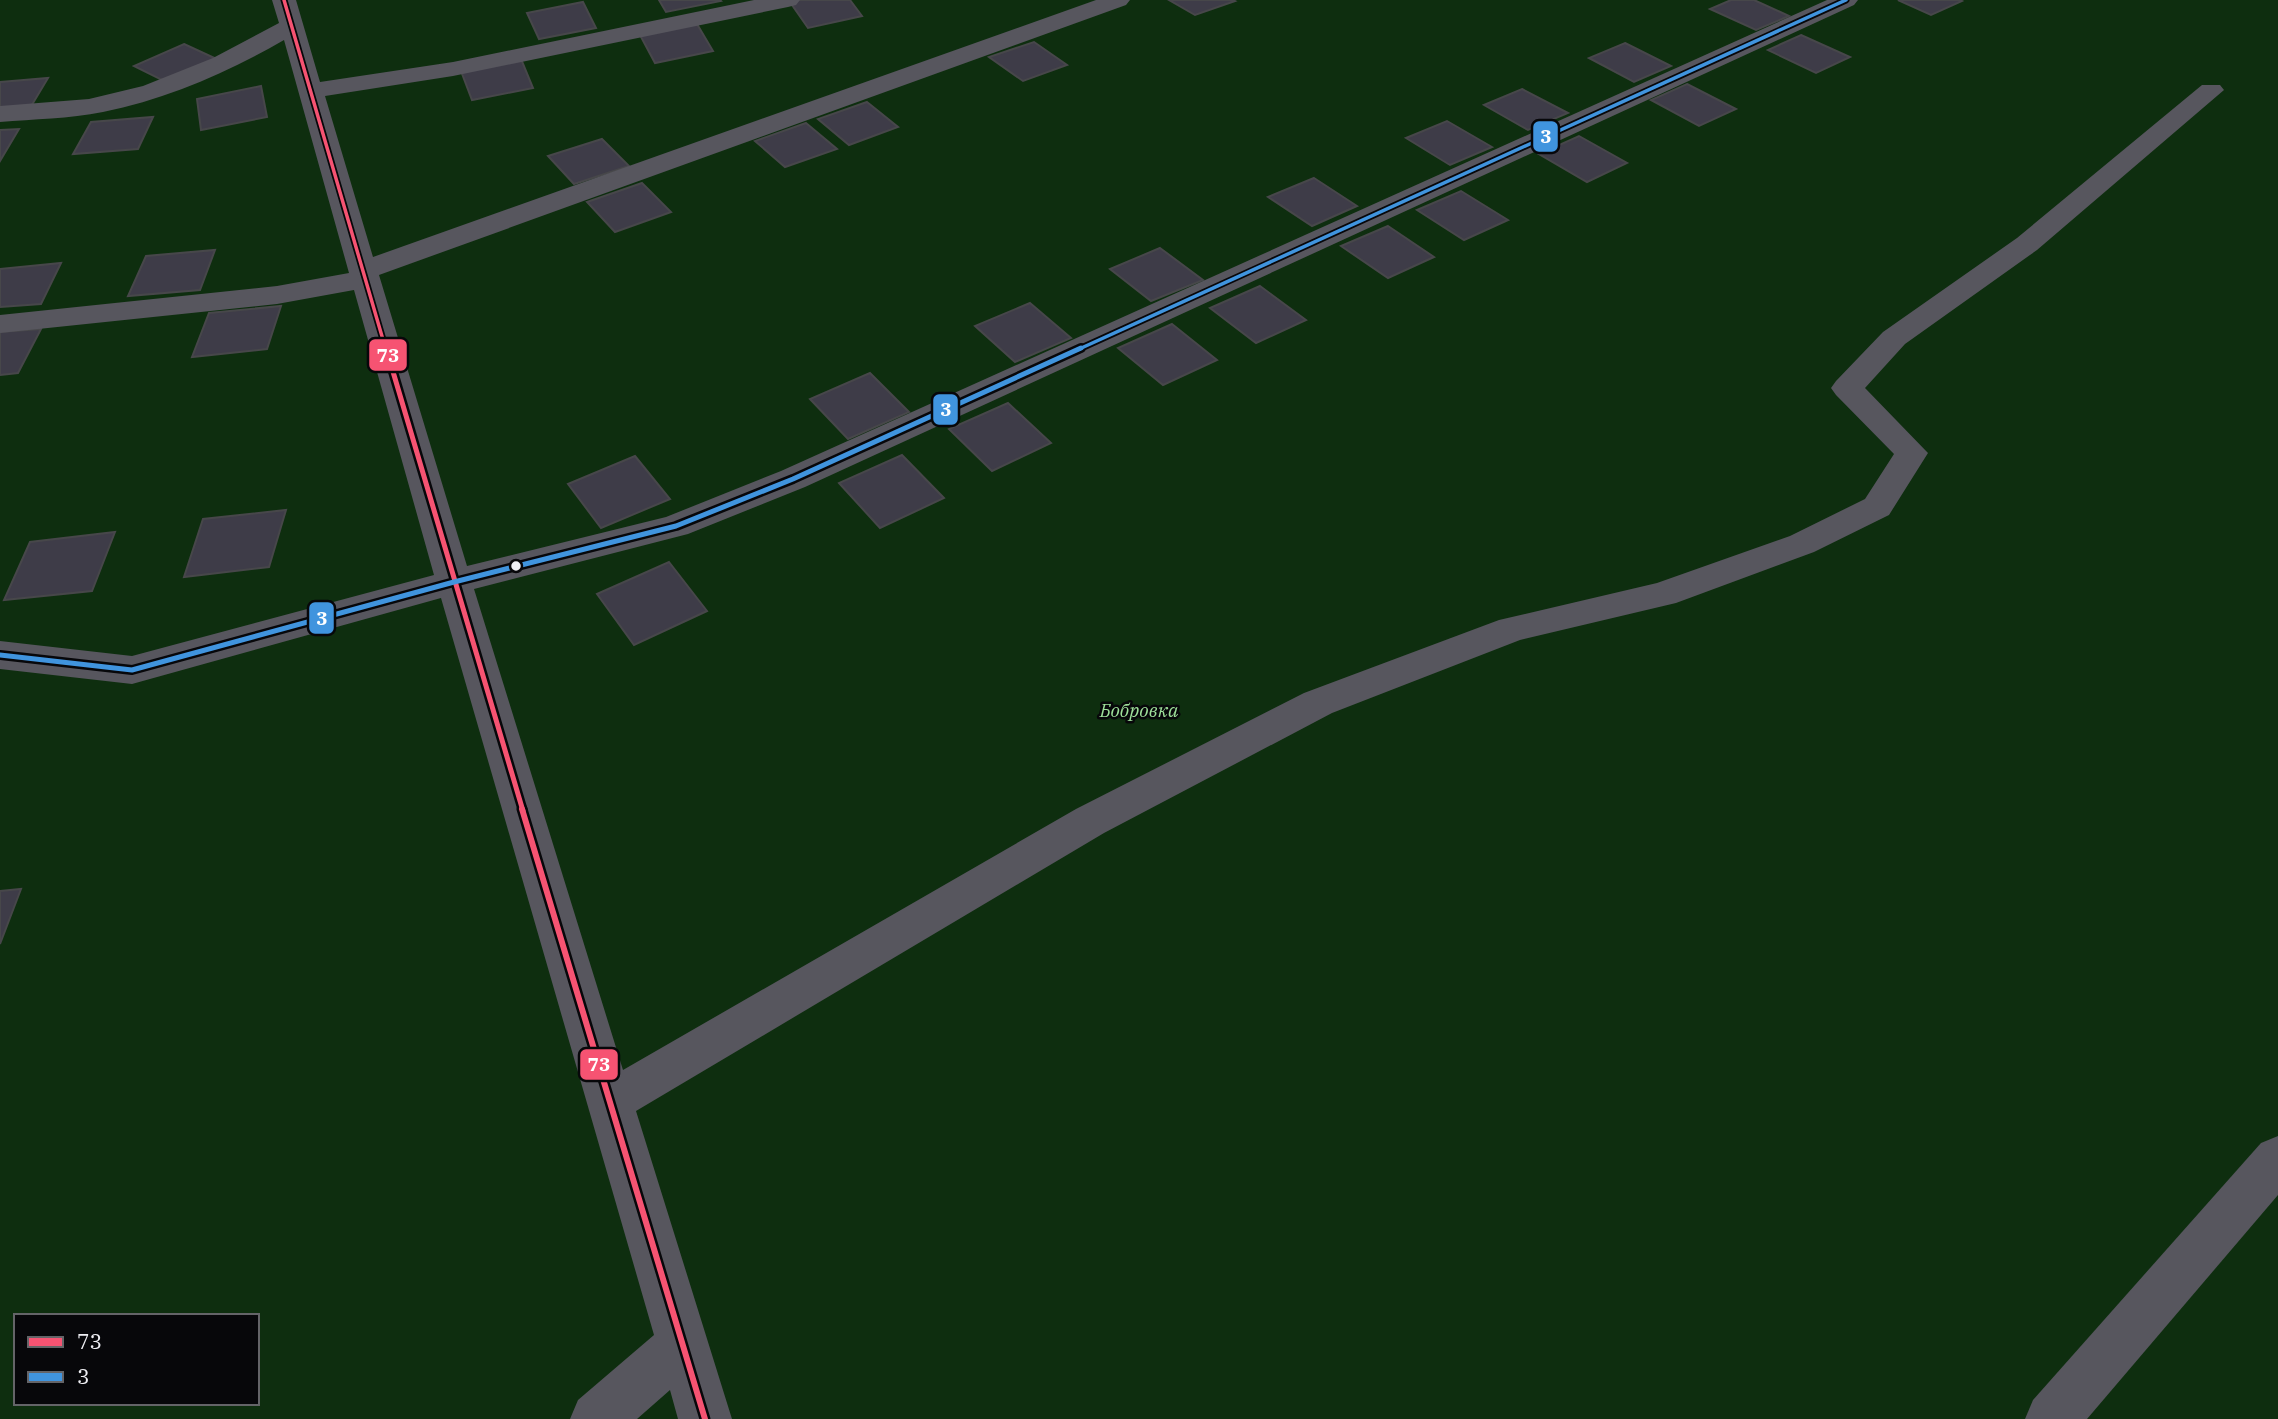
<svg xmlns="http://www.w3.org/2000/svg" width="2278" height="1419" font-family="'IBM Plex Serif',serif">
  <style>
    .green { fill: #0e2e0f; fill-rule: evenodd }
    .building { fill: #3e3c48; stroke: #47474a; stroke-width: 2 }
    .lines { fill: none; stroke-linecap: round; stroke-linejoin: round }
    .minor { fill: #57565e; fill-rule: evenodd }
    .bus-1-far2-casing { stroke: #07070a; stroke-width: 7 }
    .bus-1-far1-casing { stroke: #07070a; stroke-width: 10 }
    .bus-1-casing { stroke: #07070a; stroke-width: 11 }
    .bus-2-far1-casing { stroke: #07070a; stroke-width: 7 }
    .bus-2-casing { stroke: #07070a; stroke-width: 10 }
    .bus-1-far2 { stroke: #f65372; stroke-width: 3.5 }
    .bus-1-far1 { stroke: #f65372; stroke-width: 5 }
    .bus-1 { stroke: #f65372; stroke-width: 6 }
    .bus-2-far1 { stroke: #4094de; stroke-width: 3.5 }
    .bus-2 { stroke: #4094de; stroke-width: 5 }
    .bus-dot { fill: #efeff4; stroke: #07070a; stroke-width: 2.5 }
    .labels { text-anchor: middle; stroke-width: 5; stroke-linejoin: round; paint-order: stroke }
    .park-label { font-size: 19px; font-style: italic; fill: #9ee09a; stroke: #07070a }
    .line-badge { stroke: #07070a; stroke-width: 2.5 }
    .badge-label { font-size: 19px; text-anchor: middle; font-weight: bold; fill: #fff }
  </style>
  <rect width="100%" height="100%" fill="#1e1e22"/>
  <path class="green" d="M0,0H2278V1419H0ZM16,1316H257V1403H16Z"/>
  <g class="building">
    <polygon points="659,0 720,0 721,1 666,12"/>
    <polygon points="798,0 850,0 862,16 808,28 790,2"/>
    <polygon points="1169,0 1233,0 1235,1 1195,15"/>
    <polygon points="1731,0 1754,0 1789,16 1756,30 1710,9"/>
    <polygon points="1898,0 1960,0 1962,1 1931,15"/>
    <polygon points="583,2 596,28 539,39 527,13"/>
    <polygon points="697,24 713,51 655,63 640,35"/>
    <polygon points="1801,35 1850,57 1816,73 1768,50"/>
    <polygon points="1034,42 1067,65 1023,81 989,57"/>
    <polygon points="1625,43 1671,66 1634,82 1589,58"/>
    <polygon points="184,44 221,61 170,84 134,66"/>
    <polygon points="521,59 533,88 472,100 461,71"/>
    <polygon points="48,78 30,108 0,111 0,82"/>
    <polygon points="1687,84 1736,109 1699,126 1651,100"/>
    <polygon points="261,86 267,117 201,130 197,99"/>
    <polygon points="1522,89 1568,113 1528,130 1484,105"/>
    <polygon points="867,102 898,127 849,145 818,119"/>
    <polygon points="153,117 138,149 73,154 91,122"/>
    <polygon points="1447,121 1492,147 1450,165 1406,138"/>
    <polygon points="806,123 837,149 785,167 755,141"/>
    <polygon points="19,129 0,161 0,130"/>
    <polygon points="1579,136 1627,163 1587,182 1539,154"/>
    <polygon points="602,139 629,166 574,184 548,156"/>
    <polygon points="1314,178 1357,206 1312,226 1268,197"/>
    <polygon points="642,183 671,212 615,232 587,202"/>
    <polygon points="1461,191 1508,220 1464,240 1417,210"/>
    <polygon points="1388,226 1434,257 1388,278 1341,246"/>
    <polygon points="1160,248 1203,280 1151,301 1110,269"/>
    <polygon points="215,250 200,290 128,296 146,256"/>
    <polygon points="61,263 41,304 0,307 0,269"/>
    <polygon points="1260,286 1306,320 1256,343 1210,308"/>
    <polygon points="1030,303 1071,338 1015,362 975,326"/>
    <polygon points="281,306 267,349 192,357 209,313"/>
    <polygon points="1172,324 1217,360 1163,385 1118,348"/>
    <polygon points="41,329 18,373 0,375 0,332"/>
    <polygon points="870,373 909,412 848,439 810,399"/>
    <polygon points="1008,403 1051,443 992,471 949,429"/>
    <polygon points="902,455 944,498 880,528 839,483"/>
    <polygon points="635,456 670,499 601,528 568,484"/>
    <polygon points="286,510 269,567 184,577 203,519"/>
    <polygon points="115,532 92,591 4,600 30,542"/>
    <polygon points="669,562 707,611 634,645 597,594"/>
    <polygon points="21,889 0,944 0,891"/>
  </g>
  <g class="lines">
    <g class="minor">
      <path d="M272,0H296L320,82L453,62L754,0H800L796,5L788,7L453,76L325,96L373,257L1096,0H1130L1126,5L379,275L467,566L666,517L781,471L1827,0H1858L1854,5L805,487L688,534L474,589L623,1070L1076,809L1304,693L1499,620L1657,583L1790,536L1865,499L1894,454L1836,395L1831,388L1836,381L1883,332L2017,238L2202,85H2220L2224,90L2037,250L1905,344L1865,388L1928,453L1889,515L1814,552L1676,603L1520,640L1332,713L1104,833L636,1111L732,1419H678L670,1390L637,1419H570L578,1400L654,1335L441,598L132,684L0,669V641L132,656L434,575L354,290L277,304L0,333V315L277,286L349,273L284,40C227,73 167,99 103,112C69,119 34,119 0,122V106L89,99L143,86L213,58L279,23Z"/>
      <polygon points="2278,1136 2278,1195 2087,1419 2025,1419 2033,1400 2261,1143"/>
    </g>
    <defs>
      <polyline id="bus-1-far2" points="284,0 386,350"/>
      <polyline id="bus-1-far1" points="386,348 523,811"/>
      <polyline id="bus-1" points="522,809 705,1419"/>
      <polyline id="bus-2-far1" points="1077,350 1846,0"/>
      <polyline id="bus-2" points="0,655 132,670 454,582 676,526 793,479 1081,348"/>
    </defs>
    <use href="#bus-1-far2" class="bus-1-far2-casing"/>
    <use href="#bus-1-far1" class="bus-1-far1-casing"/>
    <use href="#bus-1" class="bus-1-casing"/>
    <use href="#bus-2-far1" class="bus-2-far1-casing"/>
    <use href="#bus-2" class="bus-2-casing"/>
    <use href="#bus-1-far2" class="bus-1-far2"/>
    <use href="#bus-1-far1" class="bus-1-far1"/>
    <use href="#bus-1" class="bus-1"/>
    <use href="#bus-2-far1" class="bus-2-far1"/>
    <use href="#bus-2" class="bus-2"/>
  </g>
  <circle class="bus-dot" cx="516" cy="566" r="6"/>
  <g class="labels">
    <g class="park-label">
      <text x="1139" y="717">Бобровка</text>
    </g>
  </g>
  <g class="line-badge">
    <rect x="1532" y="120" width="27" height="33" rx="7" fill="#4094de"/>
    <rect x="368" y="338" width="40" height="34" rx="7" fill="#f65372"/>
    <rect x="932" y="393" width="27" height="33" rx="7" fill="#4094de"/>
    <rect x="308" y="601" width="27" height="34" rx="7" fill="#4094de"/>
    <rect x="579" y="1048" width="40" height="33" rx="7" fill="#f65372"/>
  </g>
  <g class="badge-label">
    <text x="1546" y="143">3</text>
    <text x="388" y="362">73</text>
    <text x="946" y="416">3</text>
    <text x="322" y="625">3</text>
    <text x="599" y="1071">73</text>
  </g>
  <rect x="14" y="1314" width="245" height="91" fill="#07070a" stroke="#646468" stroke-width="2"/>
  <rect x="28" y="1337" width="35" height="10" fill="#f65372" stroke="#646468" stroke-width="2"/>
  <text x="77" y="1349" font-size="21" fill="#efeff4">73</text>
  <rect x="28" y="1372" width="35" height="10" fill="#4094de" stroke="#646468" stroke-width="2"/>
  <text x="77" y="1384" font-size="21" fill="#efeff4">3</text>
</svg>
